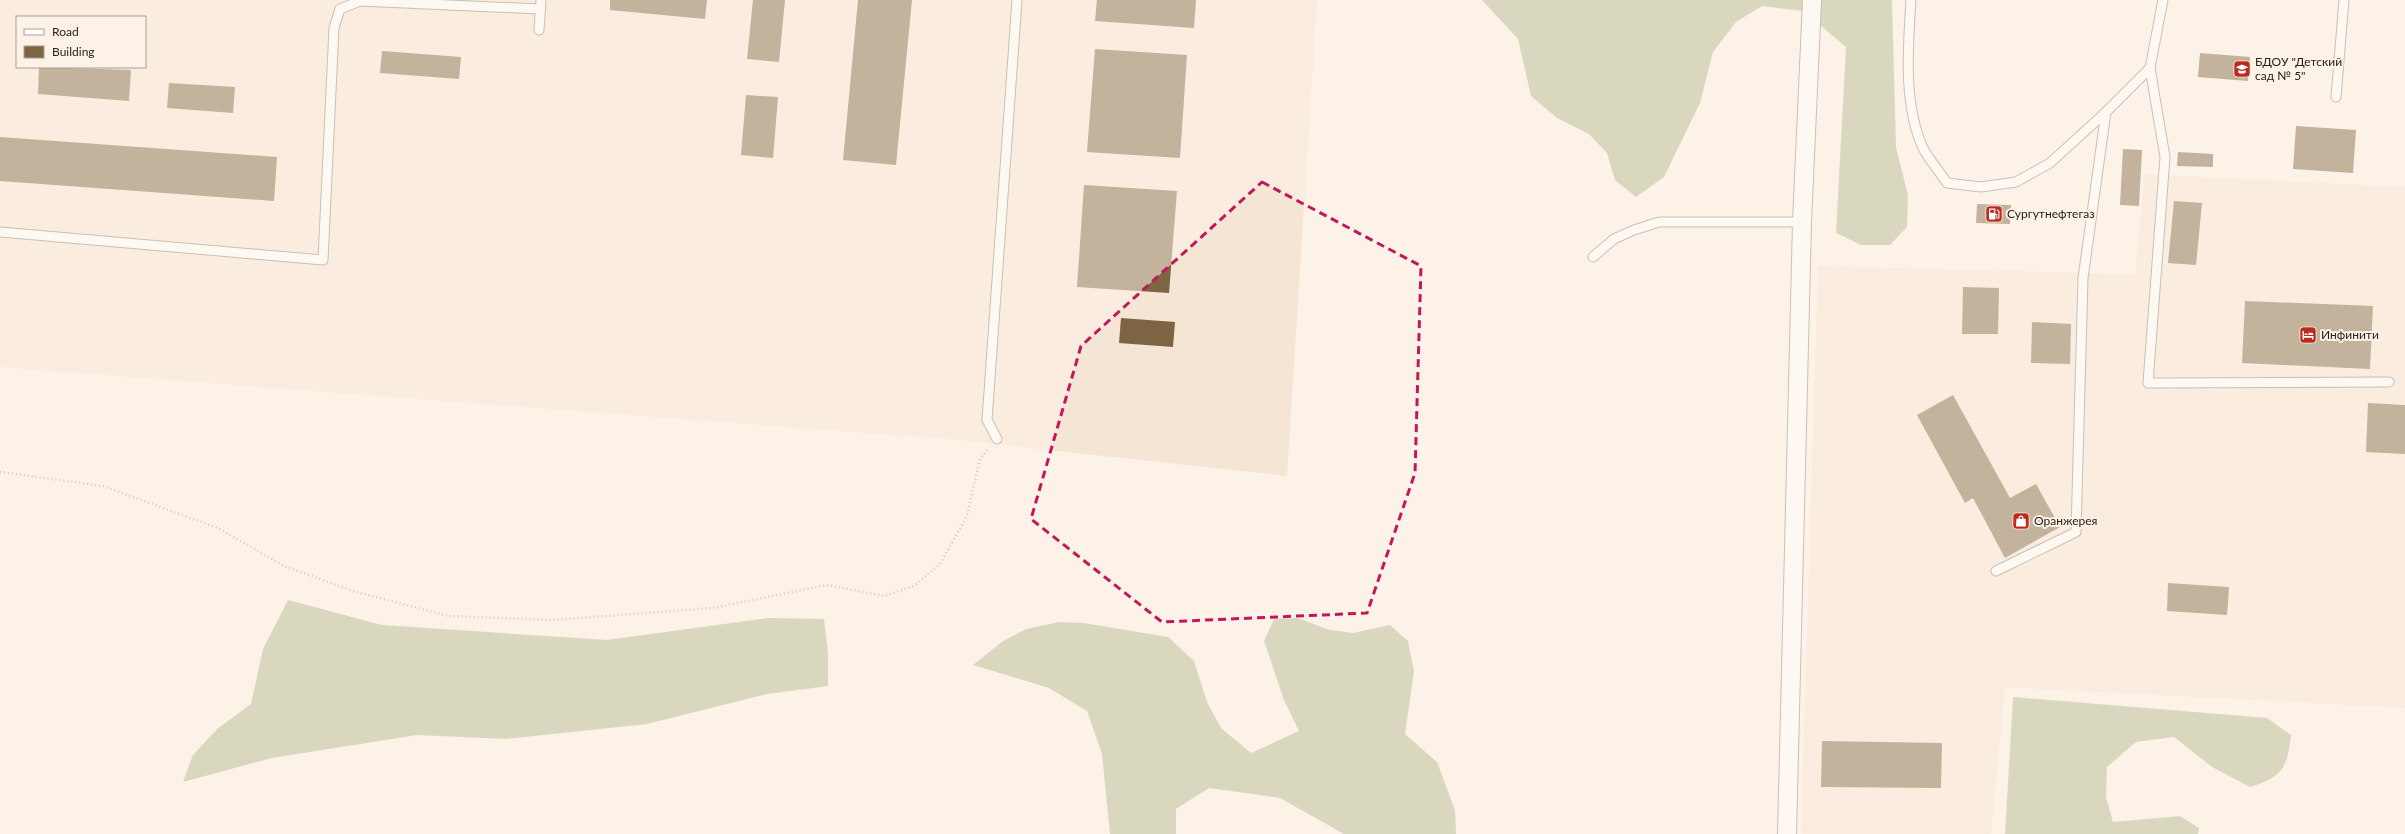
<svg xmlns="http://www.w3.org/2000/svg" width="2405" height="834" font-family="Lato,sans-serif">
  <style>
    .built { fill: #f5e5d5; fill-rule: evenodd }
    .forest { fill: #adb88f }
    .building { fill: #7d6442 }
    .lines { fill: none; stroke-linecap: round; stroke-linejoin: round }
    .lane-casing { stroke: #8c8379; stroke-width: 11 }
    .street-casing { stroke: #8c8379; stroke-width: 20 }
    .path { stroke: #a19991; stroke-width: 2.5; stroke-dasharray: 1 3; stroke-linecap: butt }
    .lane { stroke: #fff; stroke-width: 9 }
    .street { stroke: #fff; stroke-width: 18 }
    .marked { fill: none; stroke: #c2185b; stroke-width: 3; stroke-dasharray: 8 5; stroke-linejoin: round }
    .labels { text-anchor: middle; stroke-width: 4; stroke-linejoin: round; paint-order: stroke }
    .poi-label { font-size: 12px; fill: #26221e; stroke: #fdf2e7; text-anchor: start }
  </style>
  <rect width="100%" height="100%" fill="#fdf2e7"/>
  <g class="built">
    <path d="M0,0H1317L1287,476L957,440L0,367ZM17,17H145V67H17Z"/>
    <polygon points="2145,174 2405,187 2405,708 2005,687 1991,834 1801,834 1818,266 2135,274"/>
  </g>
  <g class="forest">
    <polygon points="1482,0 1892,0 1896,147 1908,195 1907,227 1890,245 1861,245 1836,233 1846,47 1803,11 1762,6 1736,22 1713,52 1700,103 1664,177 1636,197 1615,180 1607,153 1589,134 1557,118 1531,96 1518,39"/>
    <polygon points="288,600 382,625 607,640 768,618 824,619 828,653 828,686 767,694 647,724 506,739 417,735 272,758 183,782 193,755 217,729 251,704 263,649"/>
    <polygon points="1297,618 1330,630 1353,633 1390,625 1408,641 1414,671 1405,734 1437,762 1455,810 1456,834 1344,834 1280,798 1209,788 1176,809 1176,834 1110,834 1102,754 1087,711 1049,688 973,665 1003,641 1026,629 1059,622 1084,623 1168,637 1194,661 1207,702 1221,728 1251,753 1299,731 1284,700 1264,641 1274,619"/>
    <path d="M2013,697L2267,718L2291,735C2287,768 2283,777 2250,787L2212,767L2174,737L2136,742L2107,767L2106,797L2113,822L2180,816L2199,828L2198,834H2005Z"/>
  </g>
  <g class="building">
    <polygon points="610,0 707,0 705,19 610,10"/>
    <polygon points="753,0 785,0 779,62 747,59"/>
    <polygon points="858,0 912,0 896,165 843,160"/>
    <polygon points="1097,0 1196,0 1194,28 1095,21"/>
    <polygon points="1095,49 1187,55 1180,158 1087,152"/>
    <polygon points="382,51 461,57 459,79 380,73"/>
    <polygon points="2200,53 2250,57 2248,81 2198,77"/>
    <polygon points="39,67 131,70 129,101 38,94"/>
    <polygon points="169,83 235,87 233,113 167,108"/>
    <polygon points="746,95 778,97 773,158 741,155"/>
    <polygon points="2296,126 2356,130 2353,173 2293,169"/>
    <polygon points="0,137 277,157 274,201 0,181"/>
    <polygon points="2123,149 2142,150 2139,206 2120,205"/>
    <polygon points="2178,152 2213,154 2213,167 2177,166"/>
    <polygon points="1084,185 1177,191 1169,293 1077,287"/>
    <polygon points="2174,201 2202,203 2196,265 2168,263"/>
    <polygon points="1977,204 2011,205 2010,224 1976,223"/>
    <polygon points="1963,287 1999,288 1998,334 1962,334"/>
    <polygon points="2245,301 2373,306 2370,369 2242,363"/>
    <polygon points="1121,318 1175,322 1173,347 1119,343"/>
    <polygon points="2032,322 2071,324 2070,364 2031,363"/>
    <polygon points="1953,395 2010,498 2036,484 2060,527 2005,558 1973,498 1965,503 1917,415"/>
    <polygon points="2368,403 2405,405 2405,454 2366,452"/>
    <polygon points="2168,583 2229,587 2227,615 2167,611"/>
    <polygon points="1822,741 1942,743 1941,788 1821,787"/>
  </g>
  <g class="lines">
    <defs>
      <g id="lane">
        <path d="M1911,0C1908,46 1903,104 1923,148C1929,160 1940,172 1947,183L1981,187L2016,182L2050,163L2106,112L2150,68L2163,0"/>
        <polyline points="539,30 541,0"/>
        <polyline points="2150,68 2165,157 2148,383 2389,382"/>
        <polyline points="2336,97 2344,0"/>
        <polyline points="0,232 323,260 334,28 340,9 360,1 540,9"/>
        <polyline points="1593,257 1614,239 1634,230 1659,222 1802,222"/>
        <polyline points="997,439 987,420 1017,0"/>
        <polyline points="1996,571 2076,532 2083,278 2106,112"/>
      </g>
      <polyline id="street" points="1787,834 1802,222 1812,0"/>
    </defs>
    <use href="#lane" class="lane-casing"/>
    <use href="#street" class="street-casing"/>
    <polyline class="path" points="0,472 103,486 218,528 284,566 353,591 449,616 553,620 712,608 827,585 884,596 914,586 940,564 967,516 980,459 989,448"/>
    <use href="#lane" class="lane"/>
    <use href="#street" class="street"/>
  </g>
  <path d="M0 0H2405V834H0ZM1262,182L1421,266L1415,473L1367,613L1162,622L1031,519L1081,346Z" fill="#fdf2e7" fill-opacity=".55" fill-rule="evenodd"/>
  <path class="marked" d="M1262,182L1421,266L1415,473L1367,613L1162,622L1031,519L1081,346Z"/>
  <defs>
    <symbol id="school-square" viewBox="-11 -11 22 22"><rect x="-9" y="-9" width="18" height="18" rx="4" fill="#ba2d1d" stroke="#fdf2e7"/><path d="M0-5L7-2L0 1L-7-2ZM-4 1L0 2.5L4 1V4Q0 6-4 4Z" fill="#fff"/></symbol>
    <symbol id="fuel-square" viewBox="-11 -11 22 22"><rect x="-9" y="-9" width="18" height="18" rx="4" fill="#ba2d1d" stroke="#fdf2e7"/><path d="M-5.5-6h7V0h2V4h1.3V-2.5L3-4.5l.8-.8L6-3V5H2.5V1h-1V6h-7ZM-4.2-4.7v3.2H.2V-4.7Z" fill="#fff"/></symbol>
    <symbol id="hotel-square" viewBox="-11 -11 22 22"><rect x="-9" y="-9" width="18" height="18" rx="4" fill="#ba2d1d" stroke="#fdf2e7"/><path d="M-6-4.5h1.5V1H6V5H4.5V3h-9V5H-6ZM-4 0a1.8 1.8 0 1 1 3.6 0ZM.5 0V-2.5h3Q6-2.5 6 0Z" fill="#fff"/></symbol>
    <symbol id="shop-square" viewBox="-11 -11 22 22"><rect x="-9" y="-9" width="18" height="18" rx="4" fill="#ba2d1d" stroke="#fdf2e7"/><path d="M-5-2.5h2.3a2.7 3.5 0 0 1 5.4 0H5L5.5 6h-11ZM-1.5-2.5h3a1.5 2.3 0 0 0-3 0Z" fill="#fff"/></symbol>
  </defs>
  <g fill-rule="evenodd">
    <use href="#school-square" x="2232" y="59" width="20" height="20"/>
    <use href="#fuel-square" x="1984" y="204" width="20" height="20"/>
    <use href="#hotel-square" x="2298" y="325" width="20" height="20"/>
    <use href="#shop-square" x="2011" y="511" width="20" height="20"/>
  </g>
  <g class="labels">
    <g class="poi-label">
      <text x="2255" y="66">БДОУ "Детский<tspan x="2255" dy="14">сад № 5"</tspan></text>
      <text x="2007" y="218">Сургутнефтегаз</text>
      <text x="2321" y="339">Инфинити</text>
      <text x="2034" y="525">Оранжерея</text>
    </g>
  </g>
  <rect x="16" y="16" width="130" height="52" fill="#fdf2e7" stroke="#a79f97"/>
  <rect x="24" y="29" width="20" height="6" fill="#ffffff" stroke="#a79f97"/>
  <text x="52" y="36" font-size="12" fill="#26221e">Road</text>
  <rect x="24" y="46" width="20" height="12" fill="#7d6442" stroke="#a79f97"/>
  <text x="52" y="56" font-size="12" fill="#26221e">Building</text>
</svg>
